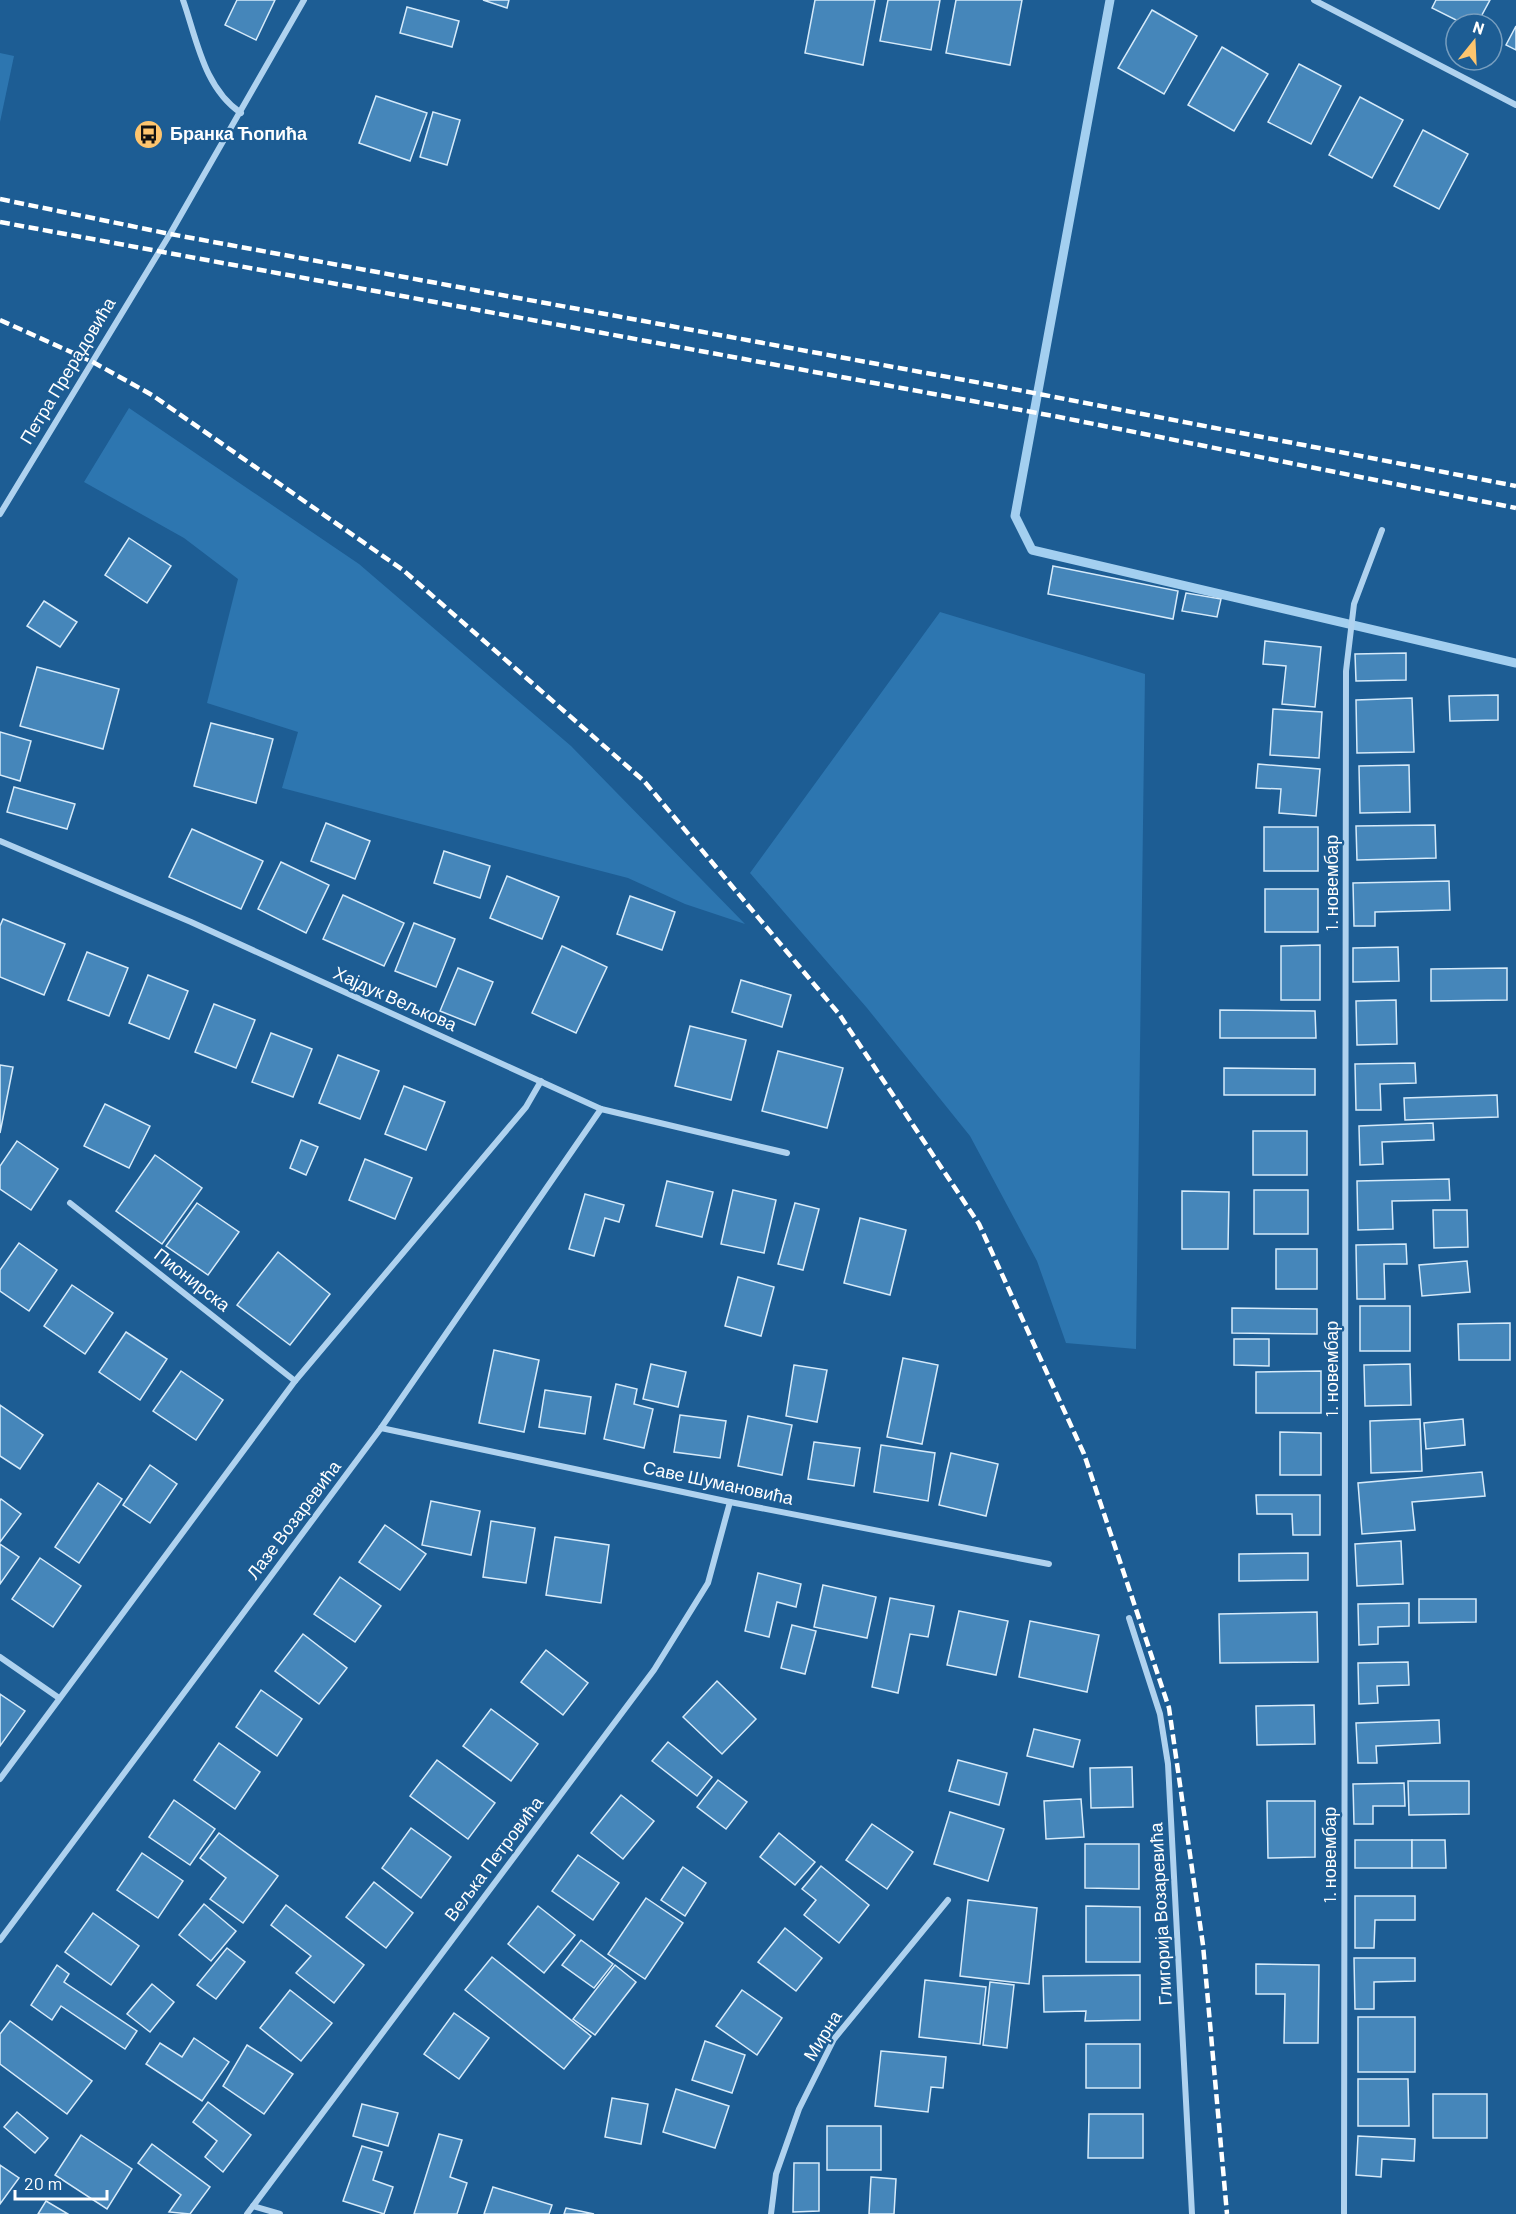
<svg xmlns="http://www.w3.org/2000/svg" width="1516" height="2214" font-family="Barlow,sans-serif">
  <style>
    .green { fill: #2d76b0 }
    .lines { fill: none; stroke-linecap: round; stroke-linejoin: round }
    .stream { stroke: #a3cff0; stroke-width: 9 }
    .building { fill: #4586ba; stroke: #d5eafa; stroke-width: 1.5 }
    .minor { stroke: #afd2ef; stroke-width: 6 }
    .rail { stroke: #fff; stroke-width: 4.5; stroke-dasharray: 10 4.5; stroke-linecap: butt }
    .labels { text-anchor: middle; stroke-width: 4.5; stroke-linejoin: round; paint-order: stroke }
    .poi-label { font-size: 18px; font-weight: bold; fill: #fff; stroke: #1d5d94; text-anchor: start }
    .street-label { font-size: 18px; fill: #fff; stroke: #1d5d94 }
  </style>
  <rect width="100%" height="100%" fill="#1d5d94"/>
  <g class="green">
    <polygon points="0,53 14,56 0,122"/>
    <polygon points="129,408 359,564 571,746 745,924 685,904 628,878 282,788 298,732 207,703 238,579 184,538 84,482"/>
    <polygon points="940,612 1145,674 1136,1349 1066,1343 1037,1261 970,1136 867,1008 750,873"/>
  </g>
  <g class="lines">
    <polyline class="stream" points="1110,0 1015,516 1032,550 1516,663"/>
  </g>
  <g class="building">
    <polygon points="237,0 275,0 256,40 225,25"/>
    <polygon points="483,0 509,0 507,8"/>
    <polygon points="815,0 875,0 863,65 805,53"/>
    <polygon points="888,0 940,0 931,50 880,41"/>
    <polygon points="956,0 1022,0 1010,65 946,53"/>
    <polygon points="1436,0 1490,0 1477,24 1464,24 1432,8"/>
    <polygon points="407,7 459,21 452,47 400,33"/>
    <polygon points="1152,10 1197,36 1164,94 1118,68"/>
    <polygon points="1516,26 1516,50 1506,45"/>
    <polygon points="1222,47 1268,74 1234,131 1188,105"/>
    <polygon points="1299,64 1341,86 1311,144 1268,122"/>
    <polygon points="376,96 427,113 410,161 359,143"/>
    <polygon points="1360,97 1403,120 1372,178 1329,155"/>
    <polygon points="433,112 460,120 447,165 420,157"/>
    <polygon points="1423,130 1468,154 1439,209 1394,186"/>
    <polygon points="129,538 171,566 147,603 105,575"/>
    <polygon points="1053,566 1178,591 1173,619 1048,594"/>
    <polygon points="1186,593 1221,599 1217,617 1182,611"/>
    <polygon points="44,601 77,622 60,647 27,626"/>
    <polygon points="1265,641 1321,647 1315,707 1282,704 1286,666 1263,664"/>
    <polygon points="1406,653 1406,680 1356,681 1355,654"/>
    <polygon points="37,667 119,689 103,749 20,726"/>
    <polygon points="1498,695 1498,720 1450,721 1449,696"/>
    <polygon points="1412,698 1414,752 1357,753 1356,700"/>
    <polygon points="1273,709 1322,712 1319,758 1270,755"/>
    <polygon points="211,723 273,739 256,803 194,786"/>
    <polygon points="0,732 31,741 20,781 0,775"/>
    <polygon points="1258,764 1320,769 1316,816 1279,813 1281,789 1256,788"/>
    <polygon points="1409,765 1410,812 1360,813 1359,766"/>
    <polygon points="14,787 75,804 67,829 7,812"/>
    <polygon points="326,823 370,841 355,879 311,861"/>
    <polygon points="1435,825 1436,858 1357,860 1356,826"/>
    <rect x="1264" y="827" width="54" height="44"/>
    <polygon points="192,829 263,861 241,909 169,877"/>
    <polygon points="444,851 490,866 480,898 434,883"/>
    <polygon points="281,862 329,885 306,933 258,909"/>
    <polygon points="507,876 559,897 542,939 490,918"/>
    <polygon points="1449,881 1450,910 1375,912 1375,926 1354,926 1353,883"/>
    <rect x="1265" y="889" width="53" height="43"/>
    <polygon points="343,895 404,923 384,966 323,939"/>
    <polygon points="630,896 675,912 662,950 617,934"/>
    <polygon points="3,919 65,944 44,995 0,977 0,926"/>
    <polygon points="414,923 455,939 436,987 395,971"/>
    <polygon points="1320,945 1320,1000 1281,1000 1281,946"/>
    <polygon points="562,946 607,967 576,1033 532,1013"/>
    <polygon points="1398,947 1399,981 1353,982 1353,948"/>
    <polygon points="87,952 128,968 109,1016 68,1000"/>
    <polygon points="458,968 493,982 475,1025 440,1011"/>
    <polygon points="1507,968 1507,1000 1431,1001 1431,969"/>
    <polygon points="148,975 188,991 169,1039 129,1023"/>
    <polygon points="741,980 791,995 782,1027 732,1012"/>
    <polygon points="1396,1000 1397,1044 1357,1045 1356,1001"/>
    <polygon points="214,1004 255,1020 236,1068 195,1052"/>
    <polygon points="1220,1010 1315,1011 1316,1038 1220,1038"/>
    <polygon points="690,1026 746,1040 731,1100 675,1086"/>
    <polygon points="271,1033 312,1049 293,1097 252,1082"/>
    <polygon points="778,1051 843,1068 827,1128 762,1111"/>
    <polygon points="338,1055 379,1071 360,1119 319,1103"/>
    <polygon points="1415,1063 1416,1083 1380,1084 1381,1110 1356,1110 1355,1064"/>
    <polygon points="0,1065 13,1067 0,1133"/>
    <polygon points="1224,1068 1315,1069 1315,1095 1224,1095"/>
    <polygon points="404,1086 445,1102 426,1150 385,1134"/>
    <polygon points="1497,1095 1498,1117 1405,1120 1404,1098"/>
    <polygon points="105,1104 150,1126 129,1168 84,1146"/>
    <polygon points="1433,1123 1434,1140 1382,1142 1383,1164 1360,1165 1359,1126"/>
    <rect x="1253" y="1131" width="54" height="44"/>
    <polygon points="301,1140 318,1147 306,1175 290,1168"/>
    <polygon points="17,1141 58,1169 31,1210 0,1189 0,1166"/>
    <polygon points="155,1155 202,1188 162,1244 116,1211"/>
    <polygon points="365,1159 412,1178 395,1219 349,1200"/>
    <polygon points="1449,1179 1450,1200 1392,1201 1393,1229 1358,1230 1357,1181"/>
    <polygon points="667,1181 713,1192 702,1237 656,1226"/>
    <polygon points="733,1190 776,1200 764,1253 721,1244"/>
    <rect x="1254" y="1190" width="54" height="44"/>
    <polygon points="1182,1191 1229,1192 1228,1249 1182,1249"/>
    <polygon points="585,1194 624,1205 619,1222 605,1218 594,1256 569,1249"/>
    <polygon points="197,1203 239,1232 208,1275 166,1246"/>
    <polygon points="795,1203 819,1209 803,1270 778,1264"/>
    <polygon points="1433,1210 1467,1210 1468,1247 1434,1248"/>
    <polygon points="860,1218 906,1230 890,1295 844,1283"/>
    <polygon points="19,1243 57,1270 29,1311 0,1291 0,1270"/>
    <polygon points="1406,1244 1407,1264 1384,1264 1385,1299 1357,1299 1356,1245"/>
    <rect x="1276" y="1249" width="41" height="40"/>
    <polygon points="278,1252 330,1294 290,1345 237,1305"/>
    <polygon points="1467,1261 1470,1292 1422,1296 1419,1265"/>
    <polygon points="738,1277 774,1287 761,1336 725,1326"/>
    <polygon points="72,1285 113,1313 85,1354 44,1326"/>
    <rect x="1360" y="1306" width="50" height="45"/>
    <polygon points="1232,1308 1317,1309 1317,1334 1232,1333"/>
    <polygon points="1510,1323 1510,1360 1459,1360 1458,1324"/>
    <polygon points="126,1332 167,1359 140,1400 99,1372"/>
    <polygon points="1234,1339 1269,1339 1269,1366 1234,1365"/>
    <polygon points="494,1350 539,1360 524,1432 479,1423"/>
    <polygon points="903,1358 938,1365 922,1444 887,1437"/>
    <polygon points="651,1364 686,1372 678,1407 643,1399"/>
    <polygon points="1410,1364 1411,1405 1365,1406 1364,1365"/>
    <polygon points="794,1365 827,1370 817,1422 786,1416"/>
    <polygon points="181,1371 223,1400 196,1440 153,1411"/>
    <polygon points="1321,1371 1321,1413 1256,1413 1256,1372"/>
    <polygon points="616,1384 637,1389 634,1404 653,1409 644,1448 604,1439"/>
    <polygon points="545,1390 591,1397 585,1434 539,1427"/>
    <polygon points="0,1405 43,1435 20,1469 0,1456"/>
    <polygon points="680,1415 726,1421 720,1458 674,1452"/>
    <polygon points="748,1416 792,1425 782,1475 738,1466"/>
    <polygon points="1420,1419 1422,1471 1371,1473 1370,1421"/>
    <polygon points="1463,1419 1465,1445 1426,1449 1424,1423"/>
    <polygon points="1280,1432 1321,1433 1321,1475 1280,1475"/>
    <polygon points="814,1442 860,1448 854,1486 808,1479"/>
    <polygon points="881,1445 935,1453 928,1501 874,1492"/>
    <polygon points="951,1453 998,1464 986,1516 939,1505"/>
    <polygon points="150,1465 177,1484 150,1523 123,1505"/>
    <polygon points="1482,1472 1485,1496 1412,1502 1415,1530 1362,1534 1358,1483"/>
    <polygon points="98,1483 122,1499 79,1563 55,1547"/>
    <polygon points="1256,1495 1320,1495 1320,1535 1293,1535 1292,1514 1257,1514"/>
    <polygon points="1,1499 21,1514 0,1542 0,1501"/>
    <polygon points="431,1501 480,1511 471,1555 422,1545"/>
    <polygon points="491,1521 535,1528 526,1583 483,1577"/>
    <polygon points="385,1525 426,1554 400,1590 359,1562"/>
    <polygon points="555,1537 609,1545 601,1603 546,1595"/>
    <polygon points="1401,1541 1403,1584 1357,1586 1355,1544"/>
    <polygon points="0,1544 19,1557 0,1584"/>
    <polygon points="1308,1553 1308,1580 1239,1581 1239,1554"/>
    <polygon points="40,1558 81,1586 53,1627 12,1599"/>
    <polygon points="758,1573 801,1584 796,1607 777,1602 769,1637 745,1631"/>
    <polygon points="340,1577 381,1606 355,1642 314,1614"/>
    <polygon points="823,1585 876,1597 867,1638 814,1627"/>
    <polygon points="890,1598 934,1606 928,1637 910,1634 898,1693 872,1687"/>
    <polygon points="1419,1599 1476,1599 1476,1622 1419,1623"/>
    <polygon points="1409,1603 1409,1626 1378,1627 1378,1644 1359,1645 1358,1604"/>
    <polygon points="959,1611 1008,1621 996,1675 947,1665"/>
    <polygon points="1317,1612 1318,1662 1220,1663 1219,1614"/>
    <polygon points="1030,1621 1099,1635 1087,1692 1019,1677"/>
    <polygon points="792,1625 816,1631 805,1674 781,1668"/>
    <polygon points="303,1634 347,1668 319,1704 275,1671"/>
    <polygon points="546,1650 588,1683 563,1715 521,1682"/>
    <polygon points="1408,1662 1409,1685 1377,1686 1378,1703 1359,1704 1358,1663"/>
    <polygon points="717,1681 756,1719 722,1754 683,1717"/>
    <polygon points="261,1690 302,1719 277,1756 236,1727"/>
    <polygon points="0,1694 25,1711 0,1746"/>
    <polygon points="1314,1705 1315,1744 1257,1745 1256,1706"/>
    <polygon points="491,1709 538,1744 511,1781 463,1746"/>
    <polygon points="1439,1720 1440,1743 1376,1746 1377,1763 1358,1763 1356,1723"/>
    <polygon points="1034,1729 1080,1740 1073,1767 1027,1756"/>
    <polygon points="668,1742 712,1777 697,1796 652,1761"/>
    <polygon points="219,1743 260,1772 235,1809 194,1780"/>
    <polygon points="437,1760 495,1803 468,1839 410,1796"/>
    <polygon points="958,1760 1007,1773 999,1805 949,1791"/>
    <polygon points="1132,1767 1133,1807 1091,1808 1090,1768"/>
    <polygon points="718,1780 747,1802 726,1829 697,1807"/>
    <polygon points="1408,1781 1469,1781 1469,1814 1409,1815"/>
    <polygon points="1404,1783 1405,1806 1373,1806 1373,1824 1354,1824 1353,1784"/>
    <polygon points="621,1795 654,1821 623,1859 591,1833"/>
    <polygon points="1081,1799 1084,1837 1046,1839 1044,1801"/>
    <polygon points="174,1800 215,1829 190,1865 149,1837"/>
    <polygon points="1267,1801 1315,1801 1315,1857 1268,1858"/>
    <polygon points="950,1812 1004,1829 988,1881 934,1864"/>
    <polygon points="872,1824 913,1852 887,1889 846,1860"/>
    <polygon points="411,1828 451,1857 421,1898 382,1868"/>
    <polygon points="219,1833 278,1876 243,1923 210,1899 226,1878 200,1858"/>
    <polygon points="779,1833 815,1862 795,1885 760,1857"/>
    <rect x="1355" y="1840" width="57" height="28"/>
    <polygon points="1412,1840 1445,1840 1446,1868 1412,1868"/>
    <polygon points="1085,1844 1139,1844 1139,1889 1085,1888"/>
    <polygon points="142,1853 183,1881 158,1918 117,1890"/>
    <polygon points="578,1855 619,1883 593,1920 552,1891"/>
    <polygon points="821,1866 869,1905 839,1943 804,1915 816,1900 802,1889"/>
    <polygon points="683,1867 706,1883 685,1916 661,1900"/>
    <polygon points="374,1882 413,1913 386,1948 346,1917"/>
    <polygon points="1355,1896 1415,1896 1415,1920 1375,1920 1374,1948 1355,1948"/>
    <polygon points="646,1898 683,1923 645,1979 608,1954"/>
    <polygon points="968,1900 1037,1908 1029,1984 960,1976"/>
    <polygon points="204,1904 236,1931 211,1961 179,1935"/>
    <polygon points="286,1905 364,1965 334,2003 296,1973 311,1956 271,1925"/>
    <polygon points="538,1906 575,1935 544,1973 508,1944"/>
    <polygon points="1086,1906 1140,1907 1140,1962 1086,1962"/>
    <polygon points="93,1913 139,1946 111,1985 65,1952"/>
    <polygon points="785,1928 822,1958 796,1991 758,1962"/>
    <polygon points="581,1940 613,1964 594,1988 562,1965"/>
    <polygon points="227,1948 245,1962 216,1999 197,1985"/>
    <polygon points="492,1957 591,2036 564,2069 465,1990"/>
    <polygon points="1354,1958 1415,1958 1415,1981 1374,1982 1374,2009 1355,2009"/>
    <polygon points="1256,1964 1319,1965 1318,2043 1284,2043 1285,1994 1256,1994"/>
    <polygon points="57,1965 69,1974 64,1982 137,2031 125,2049 61,2006 52,2020 31,2005"/>
    <polygon points="615,1965 636,1982 595,2035 573,2019"/>
    <polygon points="1140,1975 1140,2020 1085,2021 1086,2011 1044,2012 1043,1976"/>
    <polygon points="925,1980 986,1987 980,2044 919,2037"/>
    <polygon points="990,1982 1014,1985 1007,2048 983,2045"/>
    <polygon points="152,1984 174,2002 150,2032 127,2014"/>
    <polygon points="290,1990 332,2023 301,2061 260,2028"/>
    <polygon points="742,1990 782,2018 757,2055 716,2026"/>
    <polygon points="454,2013 489,2038 459,2079 424,2054"/>
    <rect x="1358" y="2017" width="57" height="55"/>
    <polygon points="10,2021 92,2081 67,2114 0,2064 0,2034"/>
    <polygon points="194,2038 229,2062 202,2101 146,2064 160,2043 182,2057"/>
    <polygon points="705,2041 745,2055 732,2093 692,2080"/>
    <rect x="1086" y="2044" width="54" height="44"/>
    <polygon points="247,2045 293,2074 264,2114 223,2086"/>
    <polygon points="881,2051 946,2057 943,2088 931,2087 928,2112 875,2106"/>
    <polygon points="1358,2079 1408,2079 1409,2126 1358,2126"/>
    <polygon points="676,2089 729,2106 715,2148 663,2132"/>
    <rect x="1433" y="2094" width="54" height="44"/>
    <polygon points="612,2098 648,2104 641,2144 605,2137"/>
    <polygon points="208,2102 251,2135 223,2172 205,2157 217,2141 193,2122"/>
    <polygon points="362,2104 398,2113 388,2146 353,2136"/>
    <polygon points="17,2112 48,2138 35,2153 4,2127"/>
    <polygon points="1089,2114 1143,2114 1143,2158 1088,2158"/>
    <rect x="827" y="2126" width="54" height="44"/>
    <polygon points="439,2134 462,2140 450,2177 467,2183 457,2214 414,2214"/>
    <polygon points="81,2135 132,2169 107,2209 55,2175"/>
    <polygon points="1358,2136 1415,2139 1414,2161 1382,2159 1381,2177 1356,2175"/>
    <polygon points="152,2144 210,2187 190,2214 169,2212 181,2195 138,2163"/>
    <polygon points="362,2146 382,2152 373,2180 393,2187 384,2214 343,2201"/>
    <polygon points="794,2163 819,2163 819,2211 793,2212"/>
    <polygon points="0,2165 19,2178 0,2204"/>
    <polygon points="871,2177 896,2179 894,2214 869,2214"/>
    <polygon points="493,2187 552,2205 549,2214 484,2214"/>
    <polygon points="46,2201 68,2214 38,2214"/>
    <polygon points="566,2208 594,2214 564,2214"/>
  </g>
  <g class="lines">
    <g class="minor">
      <path d="M183,0C197,40 204,88 241,113"/>
      <polyline points="1314,0 1516,105"/>
      <polyline points="0,514 170,234 304,0"/>
      <polyline points="0,841 191,922 601,1109 787,1153"/>
      <polyline points="70,1203 295,1381"/>
      <polyline points="381,1428 730,1502 1049,1564"/>
      <polyline points="1129,1618 1160,1714 1168,1764 1192,2214"/>
      <polyline points="0,1657 59,1698"/>
      <polyline points="0,1779 295,1381 526,1107 541,1081"/>
      <polyline points="0,1940 381,1428 601,1109"/>
      <polyline points="253,2206 280,2214"/>
      <polyline points="247,2214 654,1670 708,1583 730,1502"/>
      <polyline points="771,2214 776,2174 799,2109 834,2039 948,1900"/>
      <polyline points="1344,2214 1346,671 1354,604 1382,530"/>
    </g>
    <g class="rail">
      <polyline points="0,199 170,234 1008,388 1516,486"/>
      <polyline points="0,222 1059,417 1516,508"/>
      <polyline points="0,320 91,361 152,395 403,570 644,781 839,1014 979,1224 1084,1454 1169,1708 1203,1945 1227,2214"/>
    </g>
  </g>
  <defs>
    <symbol id="bus-disc" viewBox="-11 -11 22 22"><circle r="9.5" fill="#fec56e" stroke="#1d5d94"/><path d="M-5-6H5V4H4V6H2V4H-2V6H-4V4H-5ZM-3.5-4V0h7V-4ZM-3.5 1.2v1.5H-2V1.2ZM2 1.2v1.5H3.5V1.2Z" fill="#111"/></symbol>
  </defs>
  <g fill-rule="evenodd">
    <use href="#bus-disc" x="132" y="118" width="33" height="33"/>
  </g>
  <g class="labels">
    <g class="poi-label">
      <text x="170" y="140">Бранка Ћопића</text>
    </g>
    <g class="street-label">
      <text transform="translate(68 371) rotate(-59)" y="6">Петра Прерадовића</text>
      <text transform="translate(1332 883) rotate(-90)" y="6">1. новембар</text>
      <text transform="translate(395 999) rotate(24)" y="6">Хајдук Вељкова</text>
      <text transform="translate(192 1280) rotate(38)" y="6">Пионирска</text>
      <text transform="translate(1332 1369) rotate(-90)" y="6">1. новембар</text>
      <text transform="translate(718 1483) rotate(12)" y="6">Саве Шумановића</text>
      <text transform="translate(294 1520) rotate(-53)" y="6">Лазе Возаревића</text>
      <text transform="translate(1330 1855) rotate(-90)" y="6">1. новембар</text>
      <text transform="translate(494 1859) rotate(-53)" y="6">Вељка Петровића</text>
      <text transform="translate(1161 1914) rotate(-93)" y="6">Глигорија Возаревића</text>
      <text transform="translate(823 2036) rotate(-58)" y="6">Мирна</text>
    </g>
  </g>
  <g transform="translate(1474 42) rotate(18)"><circle r="28" fill="#1d5d94" stroke="#779ebf" stroke-width="1.5"/>
  <path d="M0-4.5L10 22L0 15L-10 22Z" fill="#fec56e"/>
  <text y="-9" font-size="16" font-weight="bold" text-anchor="middle" fill="#ffffff">N</text>
  </g>
  <path d="M15 2190v9h92v-9" fill="none" stroke="#ffffff" stroke-width="3"/>
  <text x="24" y="2190" font-size="18" fill="#ffffff" stroke="#1d5d94" stroke-width="4.5" paint-order="stroke">20 m</text>
</svg>
